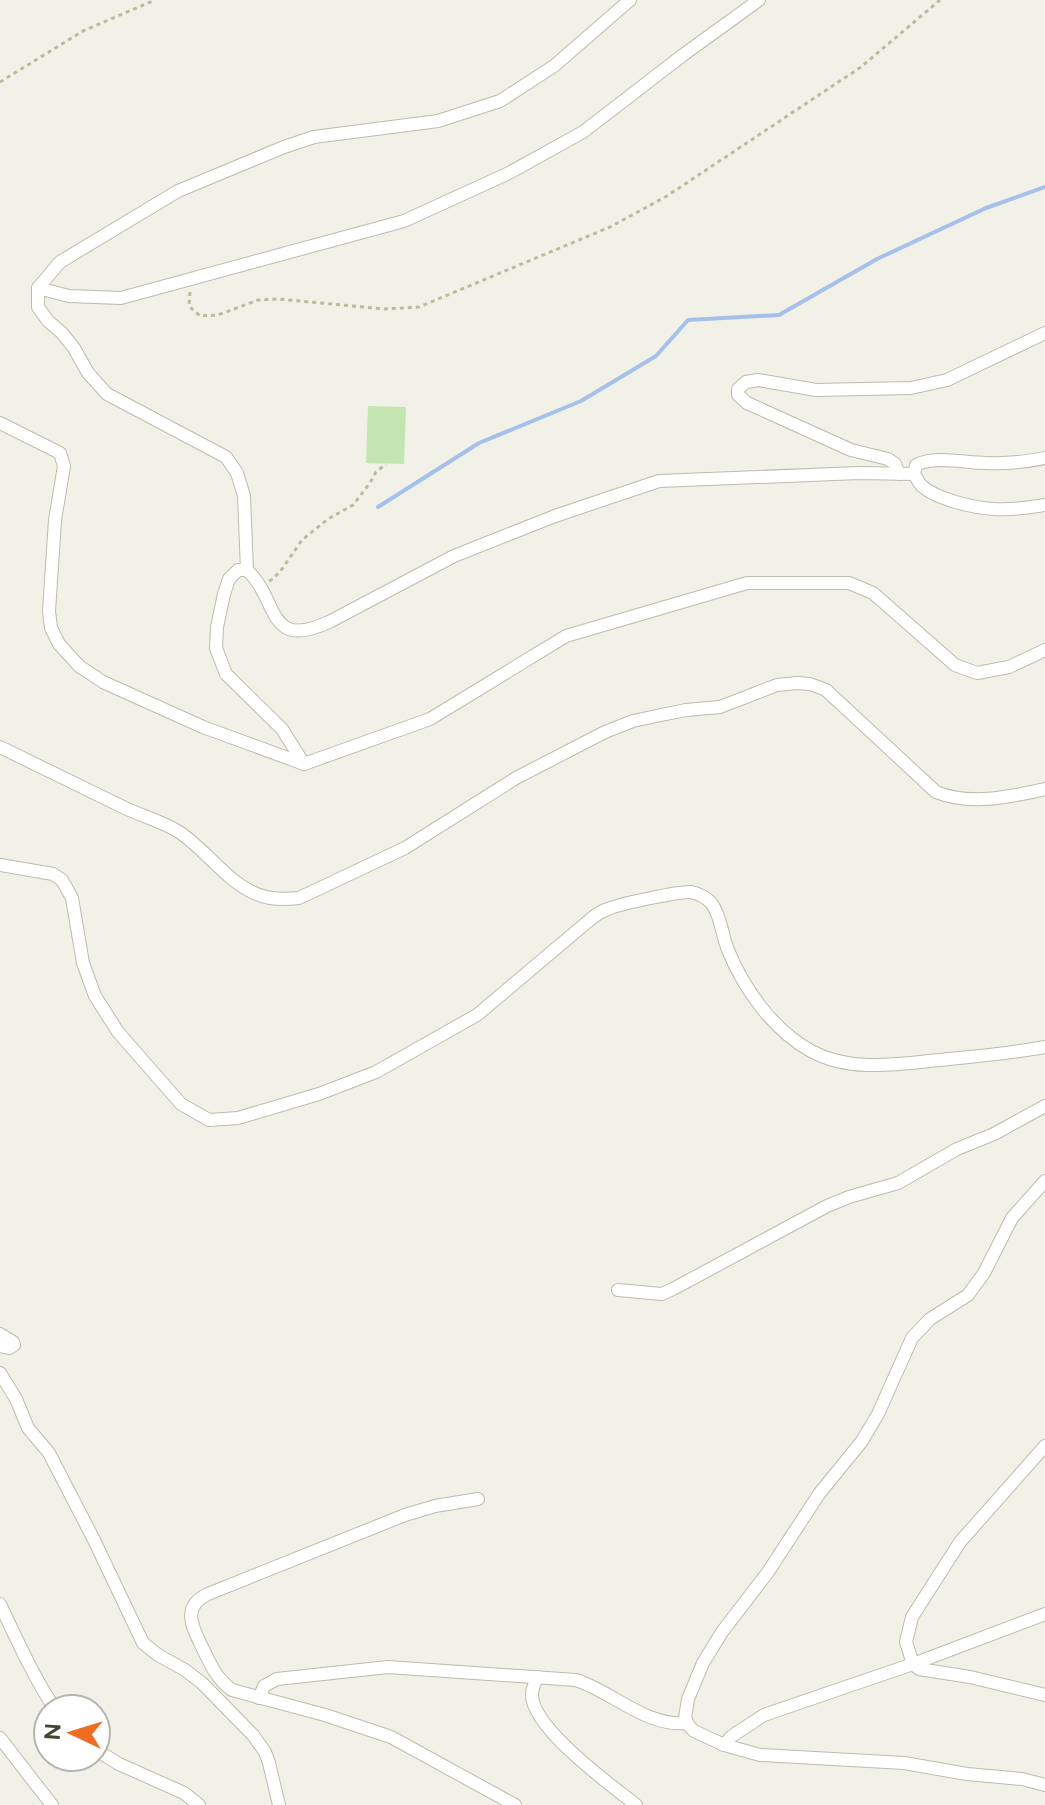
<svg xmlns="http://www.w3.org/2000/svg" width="1045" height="1805" font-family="Figtree,sans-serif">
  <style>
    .grass { fill: #c3e5b1 }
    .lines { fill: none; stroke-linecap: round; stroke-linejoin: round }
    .stream { stroke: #a6c0ec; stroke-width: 4 }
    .street-casing { stroke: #bdbbaa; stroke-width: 14 }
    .path { stroke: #bfba9c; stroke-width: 3; stroke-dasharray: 4 4; stroke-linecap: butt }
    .street { stroke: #fff; stroke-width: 12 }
  </style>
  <rect width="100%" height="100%" fill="#f2f1e7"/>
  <polygon class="grass" points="368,406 406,407 404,464 366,463"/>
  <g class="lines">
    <polyline class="stream" points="378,507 479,443 581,401 656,356 688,320 779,315 877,259 986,208 1045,187"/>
    <defs>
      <g id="street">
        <polyline points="38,288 69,296 121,298 404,221 509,173 583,132 683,55 759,0"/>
        <polyline points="0,423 60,453 64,466 55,520 49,611 51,628 59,644 79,666 103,682 203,727 304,764 430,719 566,636 747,583 849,583 873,593 955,665 977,673 1009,667 1045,650"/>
        <path d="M1045,458C1025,462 1007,464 987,463C964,463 936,455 916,465L914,474C917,478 918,482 921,485C935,499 974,508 994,509C1011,510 1028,508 1045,505"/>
        <polyline points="899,474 895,464 888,459 851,450 747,403 738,395 738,389 746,382 758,380 816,390 911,388 947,380 1045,333"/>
        <polyline points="247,570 244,496 237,473 226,457 107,394 88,373 74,348 61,332 48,321 38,307 38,288 60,262 178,191 284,147 314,137 438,121 500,101 554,66 630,0"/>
        <path d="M0,747C41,767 82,787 123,807C141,816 162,821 179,832C208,851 228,885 262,896C274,900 287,899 299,898L405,848L516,778L605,732L633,721L661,715L686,710L720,707L777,685L797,683L810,684L826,690L936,792C971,806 1009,797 1045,789"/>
        <path d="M304,764L282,729L226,674L216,648L217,627L224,594L229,579L238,570H247C280,601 266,652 331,621L454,556L555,516L659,481L859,473L914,474"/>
        <path d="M0,865L53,874L62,880L72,898L83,963L95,996L118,1032L181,1104L209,1120L238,1118L319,1094L376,1072L477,1015L592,918C597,914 602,911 608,909C619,904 680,891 691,892C697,893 708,898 712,904C721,916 722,936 728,950C744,989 773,1030 811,1051C853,1074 904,1063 949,1059C981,1056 1013,1053 1045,1047"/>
        <polyline points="1045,1181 1012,1218 984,1273 968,1295 930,1319 912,1338 878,1414 862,1441 819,1494 768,1572 722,1632 703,1663 688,1699 685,1718 689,1726 694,1731 724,1745 760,1755 904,1763 967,1774 1022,1779 1045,1785"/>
        <polyline points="618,1290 662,1294 673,1289 827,1206 849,1197 898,1183 957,1149 994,1134 1045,1106"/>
        <polyline points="0,1334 13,1342 14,1345 9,1348 0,1346"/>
        <polyline points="0,1373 16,1399 28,1428 49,1453 94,1540 143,1643 158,1655 185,1670 202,1683 253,1735 265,1752 269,1763 279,1805"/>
        <polyline points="1045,1446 960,1542 912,1617 906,1642 913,1664 919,1669 970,1677 1045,1695"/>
        <path d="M478,1499L435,1506L405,1515L208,1594C180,1607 193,1628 203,1649C211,1666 217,1679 232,1690L325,1715L391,1737L515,1805"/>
        <path d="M0,1604C17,1640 33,1676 55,1709"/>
        <path d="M538,1677C535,1682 532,1688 532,1695C532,1728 611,1785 636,1805"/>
        <path d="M259,1698L264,1686L277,1679L388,1667L576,1680C613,1692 646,1727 687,1723"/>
        <polyline points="0,1738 52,1805"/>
        <polyline points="724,1745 732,1736 764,1715 913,1664 1045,1614"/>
        <polyline points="96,1750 119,1764 184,1793 199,1805"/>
      </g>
    </defs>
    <use href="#street" class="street-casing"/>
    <g class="path">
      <polyline points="0,82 83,31 155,0"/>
      <polyline points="190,292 189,306 200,316 218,315 258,300 278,299 385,309 419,307 610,227 667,196 861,67 940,0"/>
      <polyline points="269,581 273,579 282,569 302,540 328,519 353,505 370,483 376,472 386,464"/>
    </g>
    <use href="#street" class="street"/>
  </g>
  <g transform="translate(72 1733) rotate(274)"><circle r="38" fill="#ffffff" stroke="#b5b4af" stroke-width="2"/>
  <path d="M0-6L14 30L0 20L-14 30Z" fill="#ef6d21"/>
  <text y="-12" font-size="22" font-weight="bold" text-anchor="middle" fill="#454336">N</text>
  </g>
</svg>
